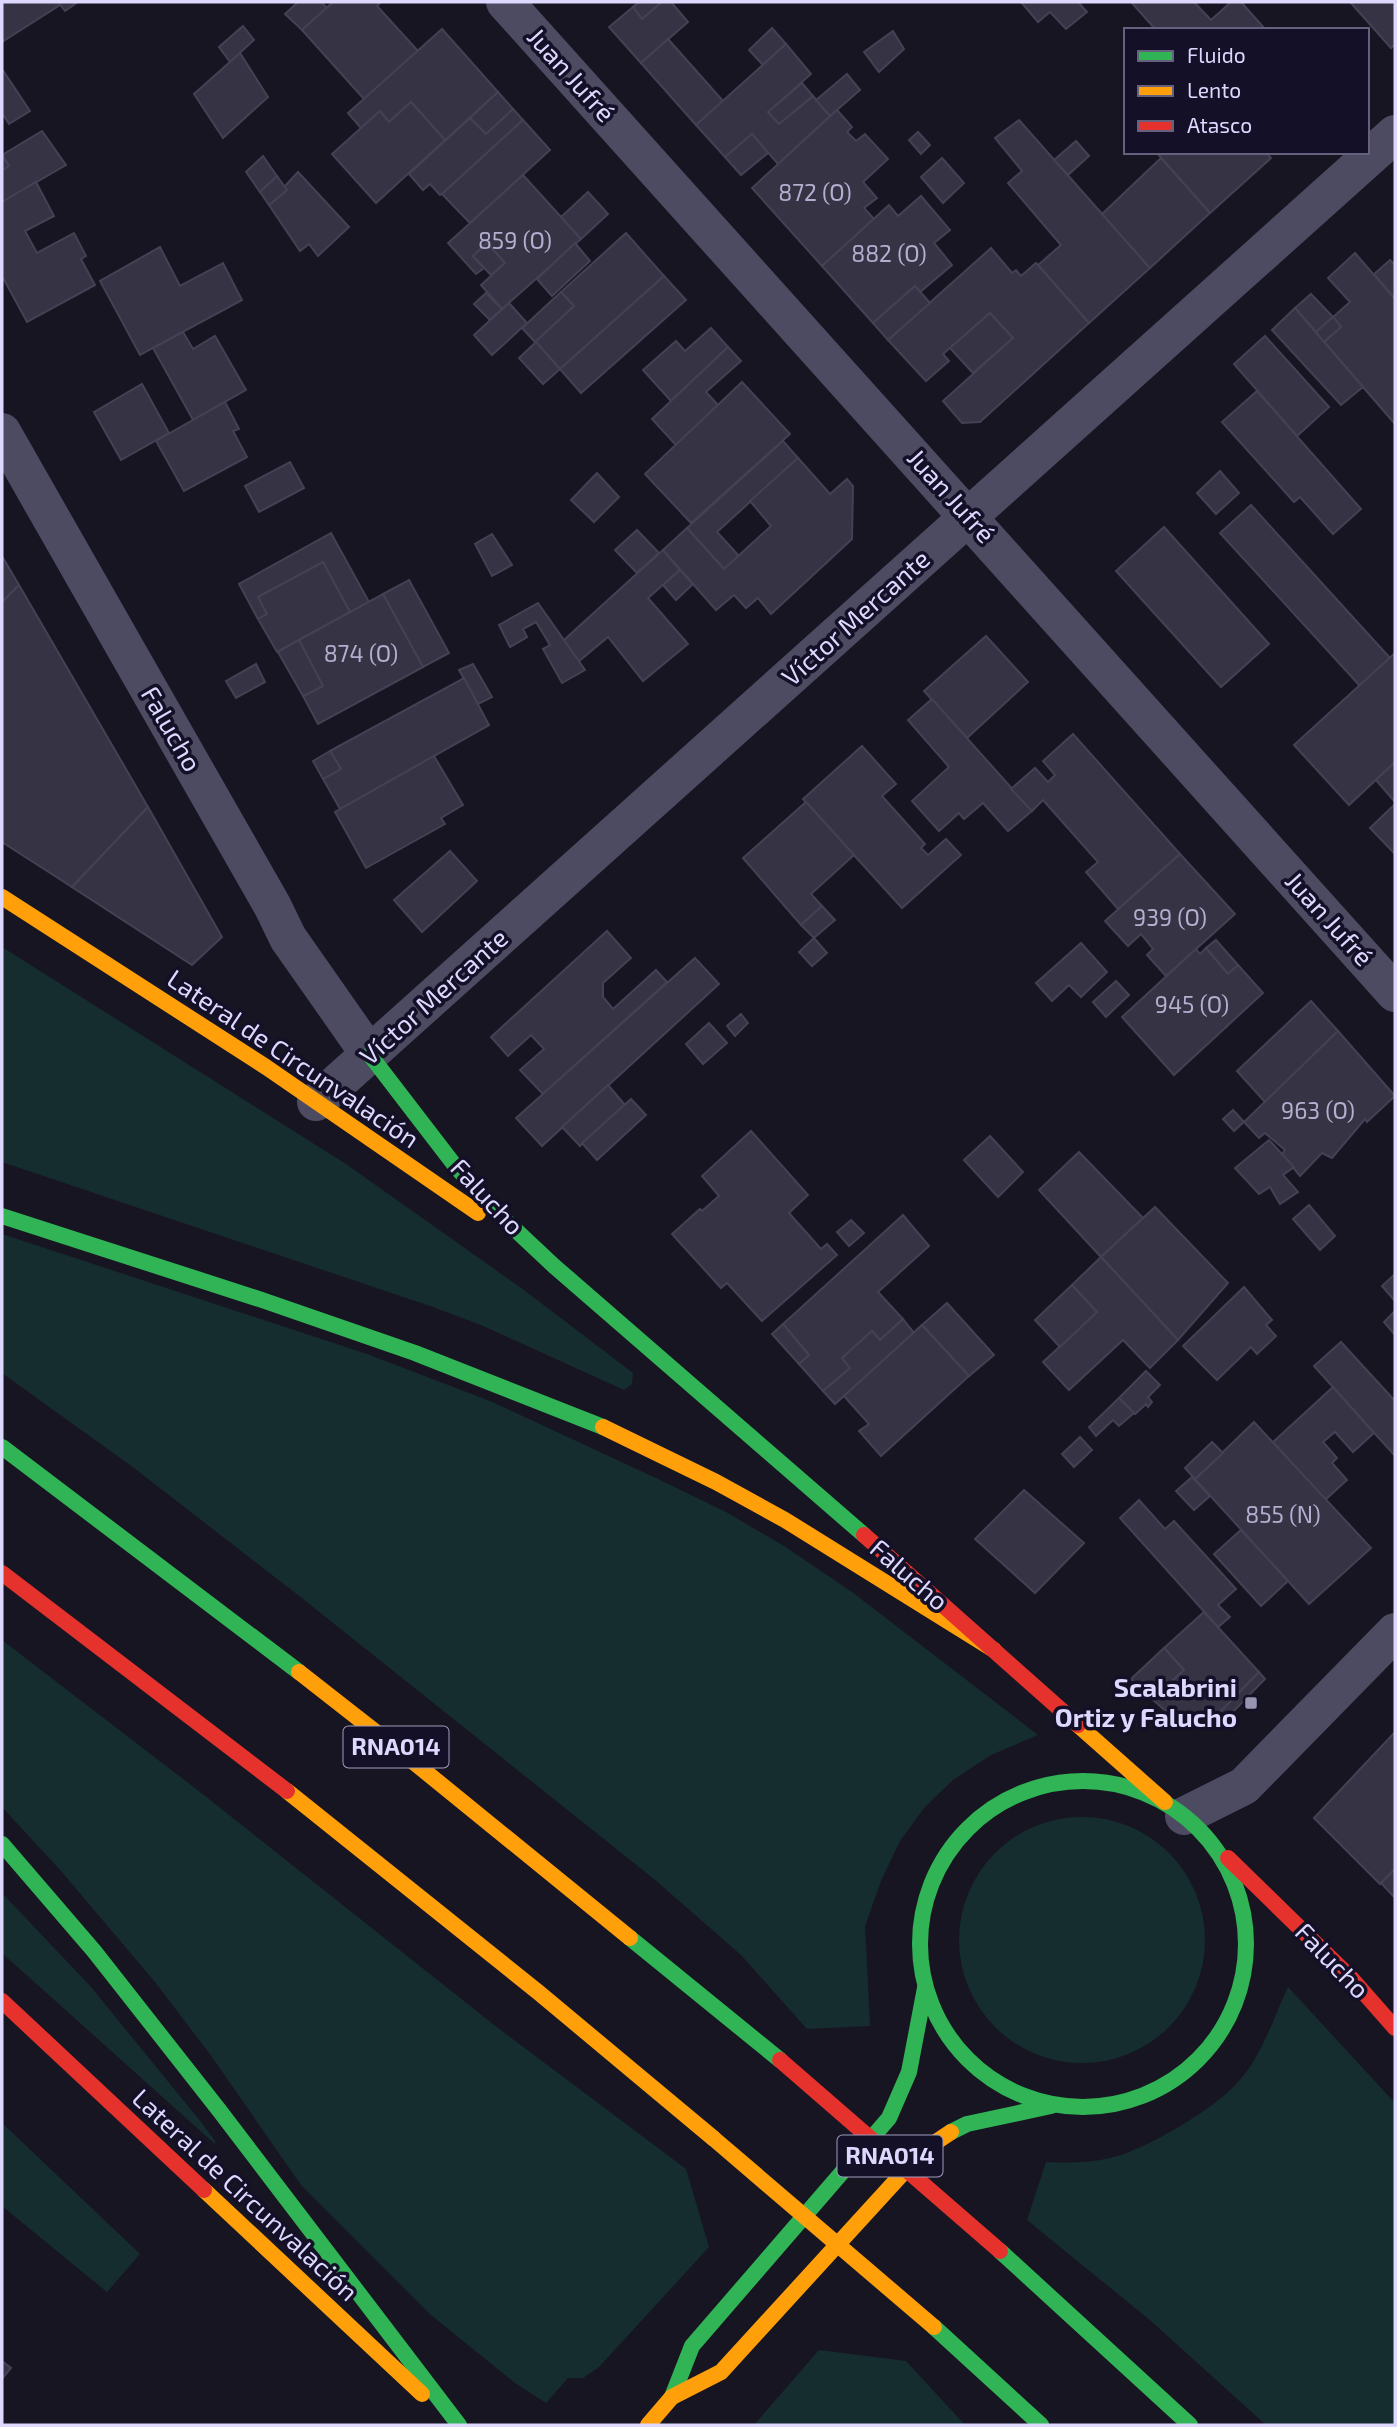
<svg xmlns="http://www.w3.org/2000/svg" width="1397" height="2427" font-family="'Exo 2',sans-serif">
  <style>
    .green { fill: #152d2e }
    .building { fill: #363344; stroke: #454155; stroke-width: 2 }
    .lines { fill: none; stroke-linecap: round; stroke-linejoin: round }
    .street { stroke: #4c4b62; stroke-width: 38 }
    .fast { stroke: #30b455; stroke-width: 16 }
    .slow { stroke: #ff9f0a; stroke-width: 16 }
    .jam { stroke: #e5322d; stroke-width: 16 }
    .slow-bridge { stroke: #ff9f0a; stroke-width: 16 }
    .jam-bridge { stroke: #e5322d; stroke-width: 16 }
    .poi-dot { fill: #9794b1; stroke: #141027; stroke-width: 2.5 }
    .labels { text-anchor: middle; stroke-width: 7; stroke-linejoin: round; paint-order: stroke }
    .number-label { font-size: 23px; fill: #b2afd0 }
    .shield { fill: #141027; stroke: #a09cbe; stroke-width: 2 }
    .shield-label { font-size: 24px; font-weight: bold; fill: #dcd8fe }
    .street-label { font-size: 26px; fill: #dcd8fe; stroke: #141027 }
    .poi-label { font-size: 26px; font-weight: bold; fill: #dcd8fe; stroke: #141027; text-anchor: end }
  </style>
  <rect width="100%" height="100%" fill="#181522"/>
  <g class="green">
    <polygon points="2,947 346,1164 524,1290 633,1373 632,1384 624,1390 481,1325 433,1307 2,1162"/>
    <polygon points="2,1234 367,1354 490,1401 658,1479 726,1512 784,1546 852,1592 1038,1735 991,1755 953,1780 924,1808 900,1841 881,1881 865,1926 870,2026 807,2029 741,1955 654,1879 298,1595 134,1468 2,1373"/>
    <polygon points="2,1640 200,1792 498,2028 686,2169 709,2247 599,2367 583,2378 568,2378 546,2403 515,2383 431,2315 301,2185 212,2057 155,1982 61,1871 2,1807"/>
    <circle cx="1082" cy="1940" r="123"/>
    <polygon points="2,1893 91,1987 201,2122 215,2141 215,2144 2,1953"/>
    <path d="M1288,1987L1395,2103V2425H1266L1151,2321L1027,2220L1046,2162C1067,2163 1089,2163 1110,2158C1144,2151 1216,2108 1238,2082C1262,2056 1273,2019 1288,1987Z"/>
    <polygon points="2,2123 140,2254 107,2292 2,2206"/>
    <polygon points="819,2350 906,2361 965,2425 754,2425"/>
  </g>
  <g class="building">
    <polygon points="2,2 58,2 60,5 2,42"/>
    <polygon points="58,2 78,2 65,11"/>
    <polygon points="298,2 321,2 327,8 302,30 285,14"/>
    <polygon points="333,2 381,2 377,6 418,51 364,99 302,30"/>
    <polygon points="639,2 662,2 642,19 633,7"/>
    <polygon points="662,2 671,2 688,22 641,63 609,27 633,7 642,19"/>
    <polygon points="1021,2 1078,2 1087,12 1066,29 1050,12 1038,22"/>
    <polygon points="1131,2 1194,2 1211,20 1231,2 1241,2 1266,30 1156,30"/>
    <polygon points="1350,2 1395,2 1395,44 1391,48"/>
    <polygon points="243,26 254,40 230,62 219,47"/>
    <polygon points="772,28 786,44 763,65 749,50"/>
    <polygon points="442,29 498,92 445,140 411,102 389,122 380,111 361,128 348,113"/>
    <polygon points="893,31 904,49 879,72 864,52"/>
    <polygon points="668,39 723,101 696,125 641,63"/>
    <polygon points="786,44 811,74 768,112 779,124 813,96 830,116 778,164 752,134 725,157 696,125"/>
    <polygon points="240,53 268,97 223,138 194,94"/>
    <polygon points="2,69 30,111 9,124 2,113"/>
    <polygon points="847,74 860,90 830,116 816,100"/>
    <polygon points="802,83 813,96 779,124 768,112"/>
    <polygon points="498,92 513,109 486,134 470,118"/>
    <polygon points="411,102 445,140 376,203 332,154 380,111 389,122"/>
    <polygon points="513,109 523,120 442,194 440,195 430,184 423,190 409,174 470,118 486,134"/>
    <polygon points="837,110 852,127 847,132 856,141 865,134 888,159 863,182 877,198 864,208 874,219 822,266 752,188"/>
    <polygon points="523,120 550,150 470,223 442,194"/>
    <polygon points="1019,120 1150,268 1089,323 1038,265 1061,245 1008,183 1022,171 995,138"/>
    <polygon points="42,131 66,165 2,202 2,170 9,166 2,155"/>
    <polygon points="918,132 930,145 921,154 909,140"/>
    <polygon points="752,134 768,153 741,175 725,157"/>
    <polygon points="1076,141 1089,156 1068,175 1054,160"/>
    <polygon points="1156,152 1266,152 1271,158 1210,213"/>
    <polygon points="2,155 9,166 2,170"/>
    <polygon points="263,156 277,176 260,192 246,172"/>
    <polygon points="942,158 964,183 943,203 921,177"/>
    <polygon points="1161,158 1210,213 1150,268 1102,214"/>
    <polygon points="298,172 349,227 318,256 309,244 300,251 269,205 287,190 284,187"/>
    <polygon points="523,175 581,239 502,309 481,285 505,263 487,243 473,256 484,268 476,274 448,243"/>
    <polygon points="277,176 287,190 269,205 260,192"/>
    <polygon points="36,182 54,216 25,231 37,253 74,233 86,256 81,259 95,285 27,322 2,276 2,202"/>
    <polygon points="588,192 608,214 581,239 561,217"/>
    <polygon points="921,196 950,230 934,243 952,265 920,292 915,286 873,323 822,266 889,205 898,216"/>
    <polygon points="626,233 664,276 560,369 535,342 574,306 561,292"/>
    <polygon points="487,243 505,263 491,275 473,256"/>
    <polygon points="575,243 590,261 552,296 537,279"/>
    <polygon points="160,247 180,286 223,263 242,300 140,355 100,281"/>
    <polygon points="991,248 1012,273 1016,270 1021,276 1036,263 1089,323 980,422 962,423 943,401 1013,338 990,313 943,354 949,361 926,381 888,340"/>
    <polygon points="1355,253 1395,299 1395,424 1324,342 1341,327 1333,317 1350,302 1328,278"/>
    <polygon points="1390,260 1395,265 1395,299 1374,274"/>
    <polygon points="664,276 686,300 581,393 560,369"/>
    <polygon points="915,286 930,303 888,340 873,323"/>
    <polygon points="561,292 574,306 535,342 522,328"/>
    <polygon points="486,293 502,309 490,320 474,304"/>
    <polygon points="1311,294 1333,317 1316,332 1295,308"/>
    <polygon points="509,303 527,323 492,355 474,335"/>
    <polygon points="1295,308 1363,387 1341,405 1272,330"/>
    <polygon points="990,313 1013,338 973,373 950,348"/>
    <polygon points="1333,317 1341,327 1324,342 1316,332"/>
    <polygon points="711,328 728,347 671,401 643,370 676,341 685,351"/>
    <polygon points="183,332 193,349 215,336 246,390 193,420 153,348"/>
    <polygon points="1265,336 1329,407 1297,436 1234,364"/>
    <polygon points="536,342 560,369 543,384 519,358"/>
    <polygon points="728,347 741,361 706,392 718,405 676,445 652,419"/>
    <polygon points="742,382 790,434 691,523 645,474"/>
    <polygon points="142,384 169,433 121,460 94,412"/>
    <polygon points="1257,391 1361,509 1333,534 1300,497 1294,502 1222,422"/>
    <polygon points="225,402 239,429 233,431 247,457 184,491 156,441"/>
    <polygon points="783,441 798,458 717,532 739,556 724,569 687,528"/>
    <polygon points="798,458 830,494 847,479 853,486 852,539 771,614 758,598 746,608 734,595 716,610 663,550 687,528 724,569 771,526 750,501"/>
    <polygon points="290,462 304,488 259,512 245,486"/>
    <polygon points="1220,471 1239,493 1216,514 1197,493"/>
    <polygon points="597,473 619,497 594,522 571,500"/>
    <polygon points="1251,505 1390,658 1360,686 1220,533"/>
    <polygon points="1164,527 1269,644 1221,687 1116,571"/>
    <polygon points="637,530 659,553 637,573 615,550"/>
    <polygon points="331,533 369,602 350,612 323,562 258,597 267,614 258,619 239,584"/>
    <polygon points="492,534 512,565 492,576 475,544"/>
    <polygon points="663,550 680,570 648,598 688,644 643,681 608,637 578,662 564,640"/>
    <polygon points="2,556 19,585 2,602"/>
    <polygon points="323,562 350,612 277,652 258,619 267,614 258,597"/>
    <polygon points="680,570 693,584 676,600 663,585"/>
    <polygon points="409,580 449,653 423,667 383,594"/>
    <polygon points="19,585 148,807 72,887 2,842 2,602"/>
    <polygon points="383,594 423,667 318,724 303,696 323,686 299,640"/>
    <polygon points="538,603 585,670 562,683 543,649 550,645 536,622 523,629 527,637 510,647 499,625"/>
    <polygon points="986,636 1028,682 967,738 924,691"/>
    <polygon points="299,640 323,686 303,696 278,652"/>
    <polygon points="1395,653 1395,762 1349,805 1294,745"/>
    <polygon points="256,664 265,682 236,698 226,681"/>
    <polygon points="473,664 492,697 478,704 459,670"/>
    <polygon points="464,678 489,725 340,809 323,779 341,769 330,751"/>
    <polygon points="932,699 1032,811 1008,831 983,803 964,819 959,813 939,831 912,801 949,767 908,720"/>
    <polygon points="1073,734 1180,854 1118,909 1086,872 1098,862 1043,800 1032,811 1011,789 1035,768 1048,782 1055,775 1043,761"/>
    <polygon points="862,746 896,784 882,796 925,844 921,848 928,855 946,839 961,855 902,908 803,799"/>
    <polygon points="330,751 341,769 323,779 313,761"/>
    <polygon points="434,756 463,805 441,818 445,824 366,868 335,812"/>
    <polygon points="1395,762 1395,802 1376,780"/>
    <polygon points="806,802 854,855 811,894 822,906 801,925 743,858"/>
    <polygon points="1395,804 1395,854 1370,828"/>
    <polygon points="148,807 222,937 192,965 72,887"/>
    <polygon points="450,851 477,881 422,932 394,900"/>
    <polygon points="1180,854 1235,914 1166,976 1147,955 1153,949 1141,934 1128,946 1105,921"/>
    <polygon points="822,906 835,920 814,938 801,925"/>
    <polygon points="607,931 631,958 603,983 603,997 613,1009 656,970 667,982 543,1094 520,1070 544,1049 531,1035 508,1056 491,1037"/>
    <polygon points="814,938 827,953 812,966 799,952"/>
    <polygon points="1216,940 1238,965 1228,974 1206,948"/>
    <polygon points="1081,943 1107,972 1081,997 1069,985 1052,1001 1036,983"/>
    <polygon points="1206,948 1228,974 1238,965 1263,993 1174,1075 1122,1017 1196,949 1200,954"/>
    <polygon points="695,958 719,984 542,1146 516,1118"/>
    <polygon points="1116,981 1129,995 1106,1017 1093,1002"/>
    <polygon points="1311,1001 1338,1031 1265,1102 1237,1071"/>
    <polygon points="741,1014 748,1023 735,1036 727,1026"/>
    <polygon points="709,1023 727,1043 703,1064 686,1044"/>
    <polygon points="1338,1031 1395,1096 1367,1122 1365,1119 1332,1158 1322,1153 1300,1176 1282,1154 1285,1150 1265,1133 1259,1138 1244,1122"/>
    <polygon points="608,1085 625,1105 580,1146 562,1127"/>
    <polygon points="631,1099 646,1115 597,1160 582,1143"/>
    <polygon points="1233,1110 1244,1122 1234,1131 1223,1119"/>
    <polygon points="751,1131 808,1195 789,1213 821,1249 827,1244 837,1255 762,1321 727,1283 721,1288 672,1234 700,1209 702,1211 719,1196 702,1176"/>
    <polygon points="990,1136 1023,1172 998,1197 964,1160"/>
    <polygon points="1269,1140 1294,1167 1283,1175 1298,1192 1280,1204 1270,1187 1259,1194 1235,1168"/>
    <polygon points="1079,1152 1143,1218 1101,1257 1039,1190"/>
    <polygon points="1309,1205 1335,1236 1320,1250 1293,1219"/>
    <polygon points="1155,1207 1228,1283 1178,1340 1101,1257"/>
    <polygon points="903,1215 929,1246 878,1292 903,1319 880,1340 872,1331 842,1358 850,1368 823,1391 799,1364 809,1355 783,1324"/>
    <polygon points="851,1220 864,1233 849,1246 837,1232"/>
    <polygon points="1101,1257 1178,1340 1150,1368 1123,1340 1069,1390 1043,1362 1097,1312 1072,1285"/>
    <polygon points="1395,1274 1395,1301 1382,1286"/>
    <polygon points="1072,1285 1097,1312 1060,1347 1035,1320"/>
    <polygon points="1244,1287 1272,1320 1266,1325 1276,1336 1257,1354 1251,1347 1217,1380 1183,1346"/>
    <polygon points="947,1303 994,1355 969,1376 922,1325"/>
    <polygon points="1395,1311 1395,1335 1384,1322"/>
    <polygon points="903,1319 914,1333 835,1404 823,1391 850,1368 842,1358 872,1331 880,1340"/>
    <polygon points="783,1324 809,1355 799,1364 772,1334"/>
    <polygon points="922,1325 969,1376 881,1456 859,1431 869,1424 844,1396"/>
    <polygon points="1341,1342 1395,1401 1395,1456 1314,1366"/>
    <polygon points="1146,1371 1160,1385 1148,1397 1152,1402 1148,1407 1146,1404 1135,1414 1119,1398"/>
    <polygon points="1333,1387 1374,1433 1353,1452 1335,1432 1323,1442 1337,1458 1332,1463 1347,1480 1325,1500 1273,1442"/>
    <polygon points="1119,1398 1134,1413 1119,1426 1113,1420 1096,1436 1089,1427"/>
    <polygon points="1254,1422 1371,1548 1309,1604 1195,1479"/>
    <polygon points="1080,1437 1092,1450 1074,1467 1062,1454"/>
    <polygon points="1212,1442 1223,1453 1195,1479 1185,1468"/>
    <polygon points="1192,1477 1210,1496 1194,1510 1176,1491"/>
    <polygon points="1024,1490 1084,1543 1035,1593 975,1539"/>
    <polygon points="1139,1500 1165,1529 1174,1521 1236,1589 1218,1605 1230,1617 1218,1627 1120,1518"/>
    <polygon points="1241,1530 1288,1581 1261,1606 1214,1554"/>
    <polygon points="1204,1612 1259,1672 1219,1713 1225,1720 1177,1721 1152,1699 1184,1670 1164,1648"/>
    <polygon points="1164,1648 1184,1670 1152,1699 1131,1679"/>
    <polygon points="1259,1672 1265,1679 1225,1720 1219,1713"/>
    <polygon points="1395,1732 1395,1869 1380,1884 1314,1818"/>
    <polygon points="1395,1869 1395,1898 1381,1883"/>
    <polygon points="2,2361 11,2368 2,2379"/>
  </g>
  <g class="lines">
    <g class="street">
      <polyline points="505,2 1395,993"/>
      <polyline points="2,432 273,907 288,938 370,1055"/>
      <polyline points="316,1102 1395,134"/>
      <polyline points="1184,1816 1244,1786 1395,1632"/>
    </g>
    <g class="fast">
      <polyline points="370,1055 456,1167 504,1219 554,1266 864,1535"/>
      <polyline points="2,1216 262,1300 415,1353 603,1427"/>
      <polyline points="2,1447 299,1672"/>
      <circle cx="1083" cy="1944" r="163"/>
      <polyline points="2,1844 94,1951 219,2110 459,2425"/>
      <polyline points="630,1938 780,2060"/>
      <polyline points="951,2132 967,2124 1051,2106"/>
      <polyline points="1000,2251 1190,2425"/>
      <polyline points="934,2327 1041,2425"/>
      <polyline points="672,2397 692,2346 889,2118 909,2072 925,1988"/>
    </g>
    <g class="slow">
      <polyline points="2,897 266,1067 478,1213"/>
      <polyline points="603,1427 716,1482 785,1520 994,1650"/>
      <polyline points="299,1672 400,1751 630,1938"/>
      <polyline points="1078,1725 1165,1802"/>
      <polyline points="287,1791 538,1992 713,2138"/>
      <polyline points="204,2190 422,2394"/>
      <polyline points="648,2425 672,2397 721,2372 924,2150 951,2132"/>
    </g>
    <g class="jam">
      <polyline points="864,1535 1078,1725"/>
      <polyline points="2,1573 287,1791"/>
      <polyline points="1228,1858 1351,1978 1395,2028"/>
      <polyline points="2,2001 204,2190"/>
    </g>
    <polyline class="slow-bridge" points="713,2138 934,2327"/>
    <polyline class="jam-bridge" points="780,2060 1000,2251"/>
  </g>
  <rect class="poi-dot" x="1244" y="1696" width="14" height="14" rx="3.5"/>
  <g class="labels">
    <g class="number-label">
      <text x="815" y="201">872 (O)</text>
      <text x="515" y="249">859 (O)</text>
      <text x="889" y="262">882 (O)</text>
      <text x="361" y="662">874 (O)</text>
      <text x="1170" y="926">939 (O)</text>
      <text x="1192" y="1013">945 (O)</text>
      <text x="1318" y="1119">963 (O)</text>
      <text x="1283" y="1523">855 (N)</text>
    </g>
    <g class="shield">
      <rect x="343.5" y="1726.5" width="105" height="41" rx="5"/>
      <rect x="837.5" y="2135.5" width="105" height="41" rx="5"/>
    </g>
    <g class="shield-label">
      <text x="396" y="1755">RNA014</text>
      <text x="890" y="2164">RNA014</text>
    </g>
    <g class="street-label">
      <text transform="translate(571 75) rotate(48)" y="9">Juan Jufré</text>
      <text transform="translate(951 496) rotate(48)" y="9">Juan Jufré</text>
      <text transform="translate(856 618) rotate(-42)" y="9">Víctor Mercante</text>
      <text transform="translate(171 729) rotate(60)" y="9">Falucho</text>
      <text transform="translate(1329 919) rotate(48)" y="9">Juan Jufré</text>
      <text transform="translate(434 997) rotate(-42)" y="9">Víctor Mercante</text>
      <text transform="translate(293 1059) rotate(34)" y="9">Lateral de Circunvalación</text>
      <text transform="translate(487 1197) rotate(47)" y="9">Falucho</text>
      <text transform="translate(909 1575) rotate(41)" y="9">Falucho</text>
      <text transform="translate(1332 1961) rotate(46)" y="9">Falucho</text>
      <text transform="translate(245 2195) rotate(43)" y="9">Lateral de Circunvalación</text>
    </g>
    <g class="poi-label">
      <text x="1237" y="1697">Scalabrini<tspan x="1237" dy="30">Ortiz y Falucho</tspan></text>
    </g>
  </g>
  <rect width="1397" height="2427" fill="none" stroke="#dcd8fe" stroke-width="7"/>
  <rect x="1124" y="28" width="245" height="126" fill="#141027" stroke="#64607d" stroke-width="2"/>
  <rect x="1138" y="51" width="35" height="10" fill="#30b455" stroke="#64607d" stroke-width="2"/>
  <text x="1187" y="63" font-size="21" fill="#dcd8fe">Fluido</text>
  <rect x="1138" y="86" width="35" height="10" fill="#ff9f0a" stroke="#64607d" stroke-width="2"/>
  <text x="1187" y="98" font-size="21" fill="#dcd8fe">Lento</text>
  <rect x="1138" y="121" width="35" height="10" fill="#e5322d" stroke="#64607d" stroke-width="2"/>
  <text x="1187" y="133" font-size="21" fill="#dcd8fe">Atasco</text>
</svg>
